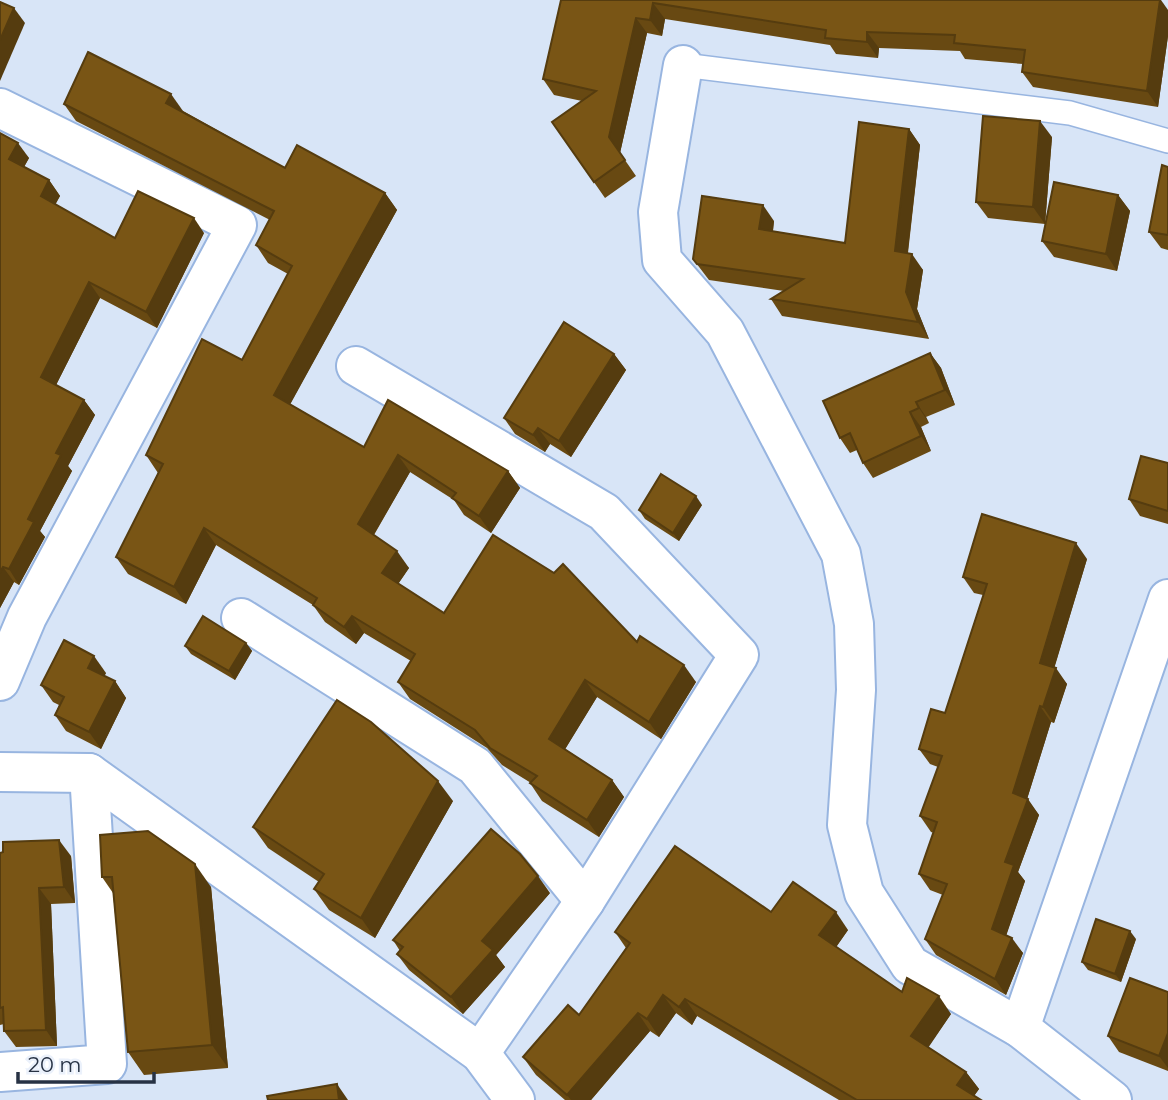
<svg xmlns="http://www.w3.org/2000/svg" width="1168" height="1100" font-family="Montserrat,sans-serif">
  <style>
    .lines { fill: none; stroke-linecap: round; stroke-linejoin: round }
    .service-casing { stroke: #98b5e0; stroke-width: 26 }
    .minor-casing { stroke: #98b5e0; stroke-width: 42 }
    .service { stroke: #fff; stroke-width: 23 }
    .minor { stroke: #fff; stroke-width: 38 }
    .wall { fill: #684912 }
    .shaded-wall { fill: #553c0f }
    .building { fill: #795515; stroke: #553c0f; stroke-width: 2 }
  </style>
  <rect width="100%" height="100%" fill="#d8e5f7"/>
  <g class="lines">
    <defs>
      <polyline id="service" points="683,65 1070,113 1168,141"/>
      <g id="minor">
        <polyline points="683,65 658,212 662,260 725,332 841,554 854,624 856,690 847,825 864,893 910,965 1020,1028 1112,1100"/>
        <polyline points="0,108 237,225 27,617 0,681"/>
        <polyline points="356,366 604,512 739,655 585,901 480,1053"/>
        <polyline points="241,618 475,766 585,901"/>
        <polyline points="0,772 89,773 480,1053 515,1100"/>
        <polyline points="1020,1028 1168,599"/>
        <polyline points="0,1072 107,1064 89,773"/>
      </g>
    </defs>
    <use href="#service" class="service-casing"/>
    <use href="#minor" class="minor-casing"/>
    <use href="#service" class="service"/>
    <use href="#minor" class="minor"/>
  </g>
  <g class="wall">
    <polygon points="561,0 1168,10 1168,36 1158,107 1033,87 1022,72 1023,64 965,59 960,51 879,48 878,58 836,54 830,45 665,19 662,36 647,33 620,153 636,176 605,198 552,122 582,101 554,95 543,79"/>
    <polygon points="64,104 183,111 285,168 385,193 397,210 290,404 364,447 508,471 520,488 491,533 464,515 454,500 410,472 374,535 409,568 398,584 444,613 637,642 696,682 661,739 597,697 565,749 612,780 624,797 599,837 542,801 530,783 531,783 502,765 487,748 410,699 398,682 411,661 364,633 356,644 325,622 313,605 216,545 186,604 128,574 116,557 158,473 146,455 242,360 288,274 268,263 256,245 270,220 76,121"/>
    <polygon points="909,129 920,145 908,253 923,270 917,309 929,339 782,316 771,299 784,291 709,280 693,259 774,221 773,231 845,243"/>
    <polygon points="0,133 29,158 24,167 49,180 60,196 55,204 115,238 204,233 157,328 100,298 56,385 84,400 95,415 68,466 72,471 40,531 45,537 19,585 14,582 0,608"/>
    <polygon points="1052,137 1045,224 988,218 976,202"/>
    <polygon points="1168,167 1168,250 1161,248 1149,232"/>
    <polygon points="1118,195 1130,211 1117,271 1054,257 1042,241"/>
    <polygon points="930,353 941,368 955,405 926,417 929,423 921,427 931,451 873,478 863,463 857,450 850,453 840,438"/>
    <polygon points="614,354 626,370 571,457 550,444 545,452 515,434 504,418"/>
    <polygon points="1168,463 1168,524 1140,516 1129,499"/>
    <polygon points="702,505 679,541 645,519 639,510"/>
    <polygon points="1087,559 1054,668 1067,684 1054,723 1051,722 1027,799 1039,815 1018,872 1025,881 1006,935 1023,953 1006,995 936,955 925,939 943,895 930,890 919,874 934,833 931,832 920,816 938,767 930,764 919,749 945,713 983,595 974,593 963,577"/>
    <polygon points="246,643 252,651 235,680 191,654 185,646"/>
    <polygon points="106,673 104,676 115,681 126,698 101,749 66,731 55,715 59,705 53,702 41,685"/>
    <polygon points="453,801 375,938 329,910 314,889 319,882 268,848 253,827"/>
    <polygon points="100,835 211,887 228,1068 144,1075 128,1052 113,893 102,877"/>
    <polygon points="0,853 71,856 75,903 51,904 57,1046 16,1047 4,1031 4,1024 0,1025"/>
    <polygon points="550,893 496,955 505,967 463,1014 409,970 397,954 400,951 393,940"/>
    <polygon points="771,912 848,930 836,947 902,992 951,1014 928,1047 966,1072 979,1089 974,1096 981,1100 839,1100 697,1016 692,1025 676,1013 659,1037 650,1031 591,1100 565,1100 536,1075 523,1057 579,1015 626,948 615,932"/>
    <polygon points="1136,939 1121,982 1088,970 1082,962"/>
    <polygon points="1168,992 1168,1071 1119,1052 1108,1036"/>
  </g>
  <g class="shaded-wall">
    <polygon points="1160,0 1161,0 1168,10 1168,36 1158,107 1147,91"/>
    <polygon points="653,3 665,19 662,36 650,20"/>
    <polygon points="14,8 25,23 0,81 0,40"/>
    <polygon points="636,18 647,33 620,153 636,176 609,137"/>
    <polygon points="867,32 879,48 878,58 867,42"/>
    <polygon points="171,94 183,111 178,120 166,103"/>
    <polygon points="1040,121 1052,137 1045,224 1033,207"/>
    <polygon points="909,129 920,145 906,267 895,251"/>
    <polygon points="18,143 29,158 20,174 9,159"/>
    <polygon points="49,180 60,196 52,211 41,196"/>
    <polygon points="385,193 397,210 286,412 274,395"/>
    <polygon points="1118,195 1130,211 1117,271 1106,254"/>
    <polygon points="763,205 774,221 771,246 759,229"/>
    <polygon points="194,218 204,233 157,328 146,312"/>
    <polygon points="912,254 923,270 917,309 929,339 918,322 906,292"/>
    <polygon points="89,282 100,298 52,393 41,377"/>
    <polygon points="930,353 941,368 955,405 945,390"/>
    <polygon points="614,354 626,370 571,457 559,441"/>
    <polygon points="84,400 95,415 68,466 72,471 40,531 45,537 19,585 9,569 28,519 56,453"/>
    <polygon points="916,402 926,417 929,423 919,408"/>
    <polygon points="910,412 921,427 931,451 921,436"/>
    <polygon points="538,428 550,444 545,452 533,435"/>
    <polygon points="398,455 410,472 370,541 358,524"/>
    <polygon points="508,471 520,488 491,533 479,516"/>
    <polygon points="696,496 702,505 679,541 673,533"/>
    <polygon points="204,528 216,545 186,604 174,587"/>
    <polygon points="1076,543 1087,559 1051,679 1040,663"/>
    <polygon points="397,551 409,568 394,590 382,573"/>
    <polygon points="3,567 14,582 0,608 0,572"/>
    <polygon points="352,616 364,633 356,644 344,627"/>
    <polygon points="246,643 252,651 235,680 229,671"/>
    <polygon points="94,656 106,673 100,685 88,668"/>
    <polygon points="684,665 696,682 661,739 649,722"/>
    <polygon points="1056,668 1067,684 1054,723 1043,707"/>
    <polygon points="585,680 597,697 561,756 549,739"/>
    <polygon points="115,681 126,698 101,749 89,732"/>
    <polygon points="1040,706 1051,722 1024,809 1013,793"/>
    <polygon points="612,780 624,797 599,837 587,820"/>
    <polygon points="438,781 453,801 375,938 361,918"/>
    <polygon points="1028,799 1039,815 1018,872 1025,881 1003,945 992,929 1005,862"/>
    <polygon points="59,840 71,856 75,903 64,887"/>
    <polygon points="195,864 211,887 228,1068 212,1045"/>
    <polygon points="538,876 550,893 496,955 505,967 463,1014 451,997 482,941"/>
    <polygon points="39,888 51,904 57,1046 46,1030"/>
    <polygon points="836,912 848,930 832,953 819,935"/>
    <polygon points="1130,931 1136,939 1121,982 1115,974"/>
    <polygon points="1012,938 1023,953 1006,995 995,979"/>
    <polygon points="663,995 676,1013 659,1037 647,1019"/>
    <polygon points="939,996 951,1014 924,1054 911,1036"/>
    <polygon points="685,999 697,1016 692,1025 679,1007"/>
    <polygon points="638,1013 650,1031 591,1100 571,1100 567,1095"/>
    <polygon points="1168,1033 1168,1068 1159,1056"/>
    <polygon points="966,1072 979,1089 971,1100 957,1085"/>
    <polygon points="337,1084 348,1100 339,1100"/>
  </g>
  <g class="building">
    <polygon points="561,0 1160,0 1147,91 1022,72 1025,50 954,43 955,35 867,32 867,42 825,38 826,30 653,3 650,20 636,18 609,137 625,160 594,182 552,122 596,91 543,79"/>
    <polygon points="0,2 14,8 0,40"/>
    <polygon points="88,52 171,94 166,103 285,168 297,145 385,193 274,395 364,447 388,400 508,471 479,516 452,498 456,493 398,455 358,524 397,551 382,573 444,613 493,535 554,573 563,564 637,642 640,636 684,665 649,722 585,680 549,739 612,780 587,820 530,783 537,776 490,748 475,730 398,682 415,654 352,616 344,627 313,605 317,598 204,528 174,587 116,557 163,464 146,455 202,339 242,360 292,266 256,245 274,211 64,104"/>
    <polygon points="983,116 1040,121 1033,207 976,202"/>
    <polygon points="859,122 909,129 895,251 912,254 906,292 918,322 771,299 803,279 697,264 693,259 702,196 763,205 759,229 845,243"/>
    <polygon points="0,133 18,143 9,159 49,180 41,196 115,238 138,191 194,218 146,312 89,282 41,377 84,400 56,453 61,455 28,519 34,522 9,569 3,567 0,572"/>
    <polygon points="1162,165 1168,167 1168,235 1149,232"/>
    <polygon points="1054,182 1118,195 1106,254 1042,241"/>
    <polygon points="564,322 614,354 559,441 538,428 533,435 504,418"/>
    <polygon points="930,353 945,390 916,402 919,408 910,412 921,436 863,463 850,433 840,438 823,401"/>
    <polygon points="1141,456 1168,463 1168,511 1129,499"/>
    <polygon points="661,474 696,496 673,533 639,510"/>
    <polygon points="982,514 1076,543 1040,663 1056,668 1043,707 1040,706 1013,793 1028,799 1005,862 1014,865 992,929 1012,938 995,979 925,939 947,884 919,874 937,822 920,816 942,756 919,749 931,709 945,713 987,584 963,577"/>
    <polygon points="203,616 246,643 229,671 185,646"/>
    <polygon points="64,640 94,656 88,668 115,681 89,732 55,715 64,697 41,685"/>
    <polygon points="337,700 371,722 438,781 361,918 314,889 324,874 253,827"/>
    <polygon points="491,829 520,854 538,876 482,941 493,950 451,997 397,954 403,947 393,940"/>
    <polygon points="148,831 195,864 212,1045 128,1052 112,877 102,877 100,835"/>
    <polygon points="59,840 64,887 39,888 46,1030 4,1031 3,1007 0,1008 0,853 3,852 3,842"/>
    <polygon points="675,846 771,912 793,882 836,912 819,935 902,992 907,978 939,996 911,1036 966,1072 957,1085 981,1100 857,1100 685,999 679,1007 663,995 647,1019 638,1013 567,1095 523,1057 568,1005 579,1015 630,943 615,932"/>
    <polygon points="1096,919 1130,931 1115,974 1082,962"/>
    <polygon points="1130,978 1168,992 1168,1033 1159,1056 1108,1036"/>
    <polygon points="337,1084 339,1100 268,1100 267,1096"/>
  </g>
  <path d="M18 1072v10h136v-10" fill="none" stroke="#273244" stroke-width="3.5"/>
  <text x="28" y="1072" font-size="21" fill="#273244" stroke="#ebf1fb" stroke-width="5" paint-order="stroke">20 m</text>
</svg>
